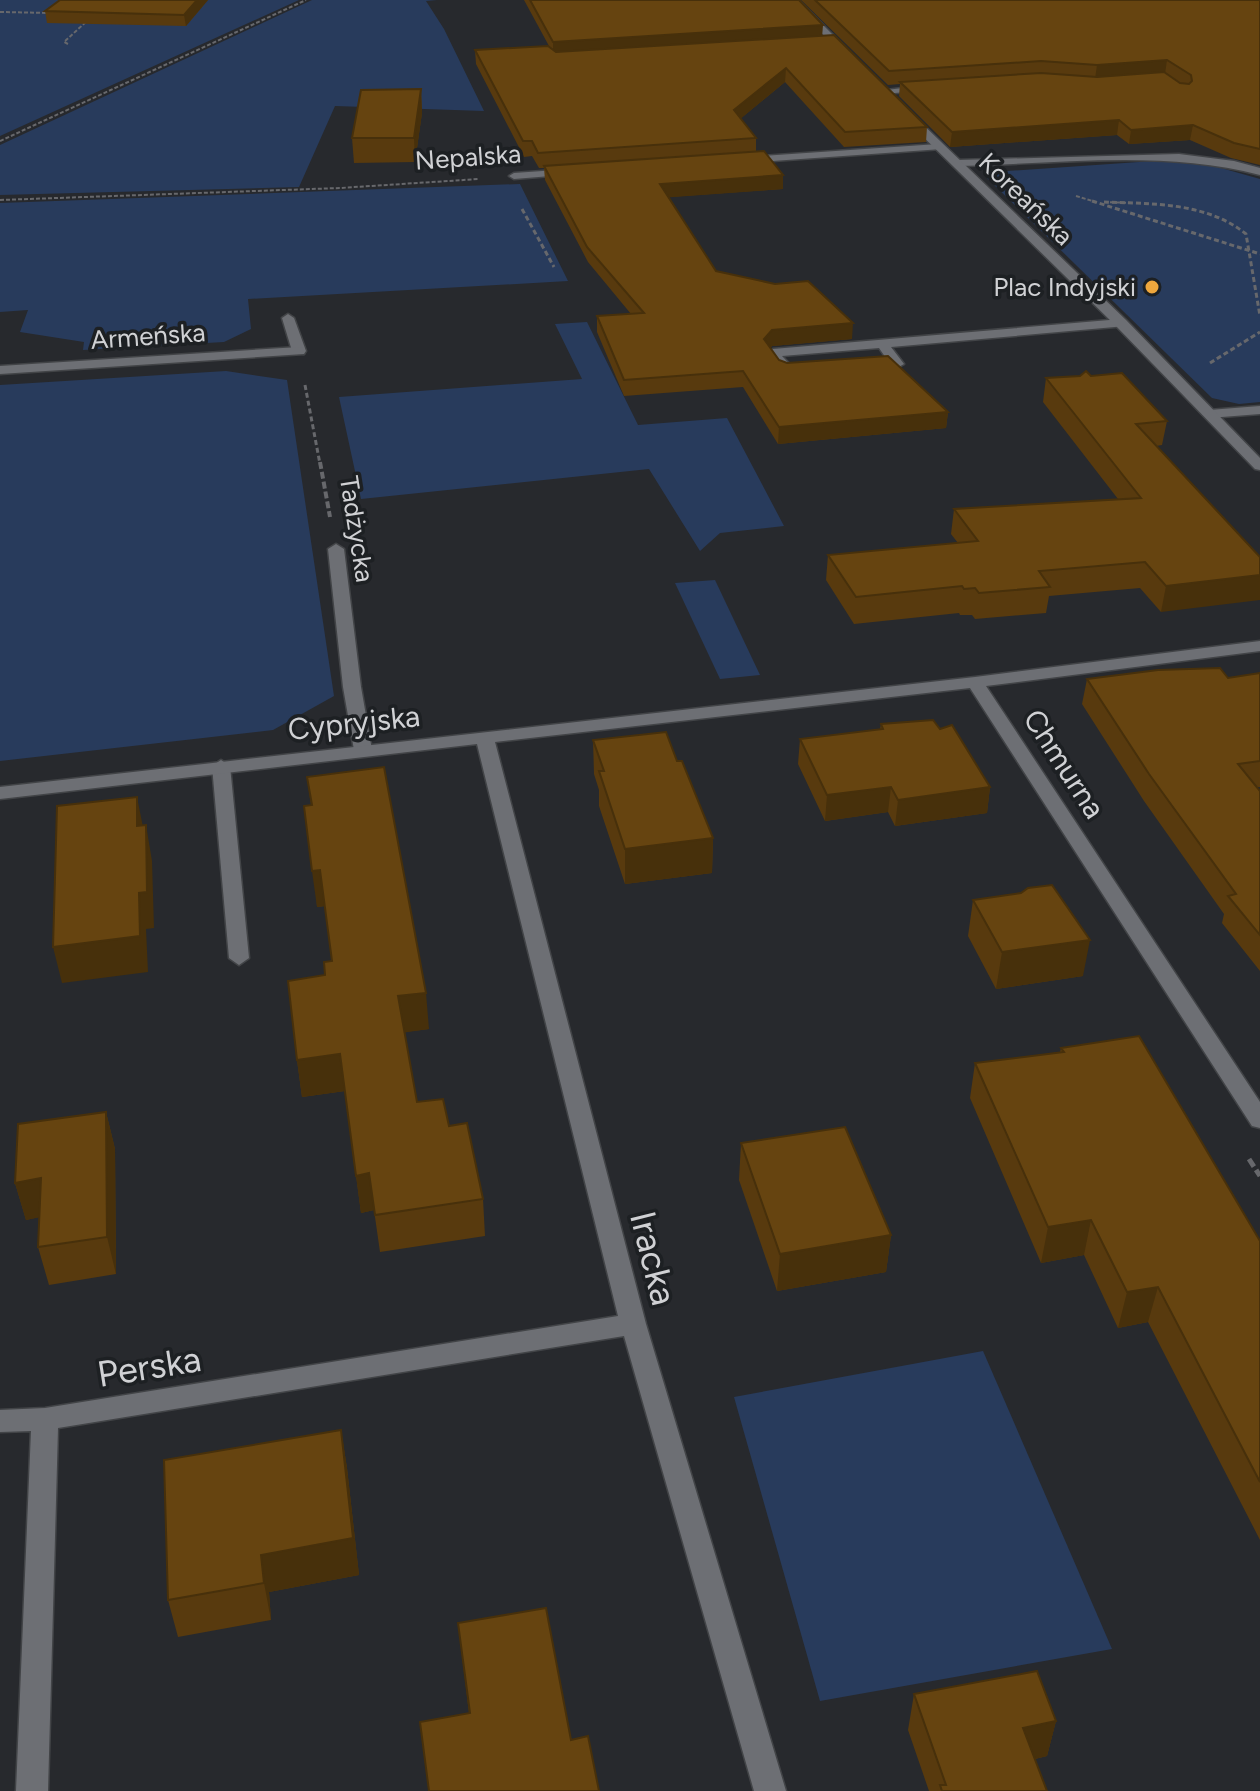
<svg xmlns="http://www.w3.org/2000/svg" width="1260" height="1791" font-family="Figtree,sans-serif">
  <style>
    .green { fill: #283b5c }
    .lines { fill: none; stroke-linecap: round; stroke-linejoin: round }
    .service-casing { stroke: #424447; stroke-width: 3 }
    .minor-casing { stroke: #424447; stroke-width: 3 }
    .tertiary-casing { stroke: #424447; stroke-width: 3 }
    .path-far3 { stroke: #67686c; stroke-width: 2; stroke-dasharray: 4 2; stroke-linecap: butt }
    .path-far2 { stroke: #67686c; stroke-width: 3; stroke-dasharray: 5 3; stroke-linecap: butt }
    .path-far1 { stroke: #67686c; stroke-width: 4; stroke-dasharray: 7 3; stroke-linecap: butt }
    .path { stroke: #67686c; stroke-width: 5; stroke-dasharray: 9 4; stroke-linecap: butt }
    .service { fill: #6d6f74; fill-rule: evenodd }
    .minor { fill: #6d6f74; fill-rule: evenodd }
    .tertiary { fill: #6d6f74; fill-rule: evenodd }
    .wall { fill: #583a0e }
    .shaded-wall { fill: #47300b }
    .building { fill: #664410; stroke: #47300b; stroke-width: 2 }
    .poi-dot { fill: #efa73d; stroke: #1d2023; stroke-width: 3 }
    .labels { text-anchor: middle; stroke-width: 7; stroke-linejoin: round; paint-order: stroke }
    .far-street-label { font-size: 26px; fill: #d0d1d4; stroke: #1d2023 }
    .far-poi-label { font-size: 26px; fill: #d0d1d4; stroke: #1d2023; text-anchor: end }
    .street-label { font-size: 30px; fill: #d0d1d4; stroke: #1d2023 }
    .near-street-label { font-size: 36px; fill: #d0d1d4; stroke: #1d2023 }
  </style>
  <rect width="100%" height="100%" fill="#27292d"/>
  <g class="green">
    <polygon points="0,0 299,0 0,136"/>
    <polygon points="312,0 437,0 426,1 444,29 484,111 335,106 299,187 0,195 0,145"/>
    <polygon points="1168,160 1207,164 1260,179 1260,402 1239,404 1212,398 986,177 1007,171"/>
    <polygon points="520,184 568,281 248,299 251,329 224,342 83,350 84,342 20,332 28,310 0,312 0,203"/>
    <polygon points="587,322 638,425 727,418 784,526 720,533 700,551 649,469 361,499 339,397 582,379 555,324"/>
    <polygon points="226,371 287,380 334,696 273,730 0,761 0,385"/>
    <polygon points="715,580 760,675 720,679 675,583"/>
    <polygon points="983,1351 1112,1649 820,1701 734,1397"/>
  </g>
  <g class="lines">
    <defs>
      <g id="service">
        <polygon points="288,314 294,318 306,351 304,354 292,351 282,318"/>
        <polygon points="1121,319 1127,323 1126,326 891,347 904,364 897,368 864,369 864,363 888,361 879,348 782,356 797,372 790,376 781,375 766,353 773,349"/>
        <polygon points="336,544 344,549 361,687 372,750 363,755 354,750 343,687 328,549"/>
        <polygon points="221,760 230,766 249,958 239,965 229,958 212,766"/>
      </g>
      <g id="minor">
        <polygon points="927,85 930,90 883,94 878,91"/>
        <polygon points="938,144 943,147 942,149 746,163 741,160 746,157"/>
        <path d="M1179,154L1234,161L1260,168V175C1163,149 1058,164 958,166L953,163L958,160Z"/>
        <polygon points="571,169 576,172 575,174 514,179 509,176 514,173"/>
        <polygon points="299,347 304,348 304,354 0,374 0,366"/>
        <polygon points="1260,406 1260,414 1209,418 1202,414 1209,410"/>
        <polygon points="1260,641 1260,651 986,686 1260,1102 1260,1128 1252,1126 970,688 495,742 646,1324 786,1791 754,1791 624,1336 58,1428 48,1791 16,1791 31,1431 0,1432 0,1410 45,1408 618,1316 477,744 0,799 0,787 975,677"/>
      </g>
      <g id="tertiary">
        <polygon points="789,0 798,0 850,52 850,56 844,56"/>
        <polygon points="905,115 913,115 1126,320 1260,458 1260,470 1255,469 1116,326 905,119"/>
      </g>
    </defs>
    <use href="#service" class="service-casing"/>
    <use href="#minor" class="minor-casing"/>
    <use href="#tertiary" class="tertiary-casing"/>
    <g class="path-far3">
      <polyline points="0,12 49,13"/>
      <polyline points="68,44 64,42 87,21"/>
      <polyline points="0,141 306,0"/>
      <polyline points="1076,196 1099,203"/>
      <polyline points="0,200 340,188 479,179"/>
      <polyline points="1104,202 1132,203"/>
    </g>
    <g class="path-far2">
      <polyline points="1092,201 1260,254"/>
      <path d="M1104,202C1153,204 1206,202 1246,234L1260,316"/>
      <polyline points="522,209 554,267"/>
      <polyline points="1210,363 1260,332"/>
      <polyline points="305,385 320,464"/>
    </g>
    <polyline class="path-far1" points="320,462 330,517"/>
    <polyline class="path" points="1249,1159 1260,1176"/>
    <use href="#service" class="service"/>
    <use href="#minor" class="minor"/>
    <use href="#tertiary" class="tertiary"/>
  </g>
  <g class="wall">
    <polygon points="60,0 208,0 186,26 47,23 45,11"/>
    <polygon points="524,0 799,0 822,35 927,127 926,142 844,147 785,82 740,119 756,138 756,151 783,175 783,189 669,197 716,271 852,339 772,346 770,348 779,360 948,412 946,428 778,444 743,387 624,396 597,332 597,316 631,314 588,262 545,180 544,168 539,168 532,156 524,157 476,64 475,50 549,46"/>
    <polygon points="801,0 1260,0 1260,165 1231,158 1190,140 1129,144 1117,135 950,147 899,96 900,84 888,85"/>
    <polygon points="421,89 422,113 415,162 354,163 352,138"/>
    <polygon points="1091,376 1167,421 1162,445 1156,446 1260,557 1161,612 1140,588 1049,596 1046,613 975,619 972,615 960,615 959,613 854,624 826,580 828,555 958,543 951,534 954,509 1118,499 1043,402 1046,378"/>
    <polygon points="1260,673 1260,787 1257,787 1260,791 1260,971 1222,923 1224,914 1144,801 1082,704 1087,679 1228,678"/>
    <polygon points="881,724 940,729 990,787 987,813 895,826 888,812 825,821 798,764 800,739 880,729"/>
    <polygon points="593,740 677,761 713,838 712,873 625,884 599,806 599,790 594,774"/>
    <polygon points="307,777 429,1029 404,1032 417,1102 449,1126 483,1199 485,1236 380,1252 374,1210 361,1213 345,1091 302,1097 297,1060 325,975 332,961 325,906 317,907 311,805"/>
    <polygon points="1021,893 1083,976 996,989 968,936 973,900"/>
    <polygon points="1061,1048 1260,1241 1260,1540 1148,1322 1118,1328 1084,1255 1041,1263 970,1098 975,1063 1060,1052"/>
    <polygon points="106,1112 115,1149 116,1274 49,1285 38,1247 39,1217 26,1220 15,1183"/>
    <polygon points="741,1143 891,1235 886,1272 777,1291 739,1180"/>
    <polygon points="341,1430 347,1468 359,1575 269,1592 271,1620 178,1637 168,1600"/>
    <polygon points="458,1623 571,1740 599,1791 469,1713"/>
    <polygon points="914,1694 1056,1721 1047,1756 1035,1759 1047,1791 929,1791 908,1730"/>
  </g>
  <g class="shaded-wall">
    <polygon points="197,0 208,0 186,26 184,15"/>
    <polygon points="823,25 822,38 553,55 553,42"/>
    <polygon points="1167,60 1165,74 1095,79 1097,65"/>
    <polygon points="786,68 785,82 733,125 734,110"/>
    <polygon points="421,89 422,113 415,162 414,138"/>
    <polygon points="1119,120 1117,135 950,147 952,132"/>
    <polygon points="1193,125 1190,140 1129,144 1131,130"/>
    <polygon points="783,175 783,189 660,198 660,184"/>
    <polygon points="853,323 852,339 772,346 764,355 764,339 772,330"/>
    <polygon points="948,412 946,428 778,444 779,427"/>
    <polygon points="1260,575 1260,600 1161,612 1166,586"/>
    <polygon points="891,787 888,812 825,821 827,795"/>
    <polygon points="990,787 987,813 895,826 898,800"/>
    <polygon points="137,797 144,832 137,826"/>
    <polygon points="146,825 152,861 154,928 146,929 148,972 62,983 53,947"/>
    <polygon points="713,838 712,873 625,884 625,849"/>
    <polygon points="320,870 325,906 317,907 312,871"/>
    <polygon points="1090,940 1083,976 996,989 1002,952"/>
    <polygon points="426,993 429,1029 401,1033 398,996"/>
    <polygon points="340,1054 345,1091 302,1097 297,1060"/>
    <polygon points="106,1112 115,1149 116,1274 107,1237"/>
    <polygon points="369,1173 374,1210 361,1213 356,1176"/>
    <polygon points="41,1178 51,1215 26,1220 15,1183"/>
    <polygon points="1091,1220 1084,1255 1041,1263 1048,1227"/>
    <polygon points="891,1235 886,1272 777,1291 780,1254"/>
    <polygon points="1158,1287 1148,1322 1118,1328 1127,1292"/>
    <polygon points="341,1430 347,1468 359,1575 269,1592 271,1620 264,1583 261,1555"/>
    <polygon points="1056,1721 1047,1756 1014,1764 1023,1728"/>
  </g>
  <g class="building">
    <polygon points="60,0 197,0 184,15 45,11"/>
    <polygon points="530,0 799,0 823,25 553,42"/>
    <polygon points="815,0 1260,0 1260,149 1234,143 1193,125 1131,130 1119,120 952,132 900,82 1041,73 1097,77 1164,72 1180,83 1189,84 1192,81 1191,75 1167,60 1097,65 1041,61 889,71"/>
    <polygon points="834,35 927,127 845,132 786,68 734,110 756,138 538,153 532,141 523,141 475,50 548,46 556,52"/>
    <polygon points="421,89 414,138 352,138 361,90"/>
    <polygon points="764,151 783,175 660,184 716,271 775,284 808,281 853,323 772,330 764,339 779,360 787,363 888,356 948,412 779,427 743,371 624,380 597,316 644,313 587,247 544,166"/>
    <polygon points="1086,371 1091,376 1122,373 1167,421 1136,424 1260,557 1260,575 1166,586 1145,562 1039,571 1050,587 979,593 975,588 964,589 962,586 856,597 828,555 978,541 954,509 1141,498 1046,378 1080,376"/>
    <polygon points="1220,668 1228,678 1260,673 1260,761 1238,764 1260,791 1260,935 1228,896 1236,894 1149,774 1087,679 1158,670"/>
    <polygon points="933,720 940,729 952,725 990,787 898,800 891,787 827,795 800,739 883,729 881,724"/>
    <polygon points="666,732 677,761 682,761 713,838 625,849 599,771 604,771 593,740"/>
    <polygon points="384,767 426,993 398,996 417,1102 443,1099 449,1126 467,1123 483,1199 375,1215 369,1173 356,1176 340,1054 297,1060 288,981 325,975 324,962 332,961 320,870 312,871 304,806 312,805 307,777"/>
    <polygon points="137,797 137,826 146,825 147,892 139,893 140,936 53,947 57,806"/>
    <polygon points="1052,885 1090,940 1002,952 973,900 1021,893 1028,888"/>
    <polygon points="1139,1036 1260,1241 1260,1482 1158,1287 1127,1292 1091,1220 1048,1227 975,1063 1064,1052 1061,1048"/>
    <polygon points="106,1112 107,1237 38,1247 41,1178 15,1183 18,1124"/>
    <polygon points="845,1127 891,1235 780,1254 741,1143"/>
    <polygon points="341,1430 353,1538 261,1555 264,1583 168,1600 164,1460"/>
    <polygon points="546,1608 571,1740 588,1736 599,1791 429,1791 420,1722 470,1713 458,1623"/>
    <polygon points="1037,1671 1056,1721 1023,1728 1047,1791 942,1791 940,1785 946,1785 914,1694"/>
  </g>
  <circle class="poi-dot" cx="1152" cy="287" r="8"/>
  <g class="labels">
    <g class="far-street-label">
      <text transform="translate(468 157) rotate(-4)" y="9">Nepalska</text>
      <text transform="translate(1026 199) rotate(44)" y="9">Koreańska</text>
      <text transform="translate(148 336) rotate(-4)" y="9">Armeńska</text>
      <text transform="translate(357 529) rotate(81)" y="9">Tadżycka</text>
    </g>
    <g class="far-poi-label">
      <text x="1136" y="296">Plac Indyjski</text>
    </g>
    <g class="street-label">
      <text transform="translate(354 723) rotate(-6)" y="10">Cypryjska</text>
      <text transform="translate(1064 764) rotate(57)" y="10">Chmurna</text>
    </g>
    <g class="near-street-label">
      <text transform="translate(654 1258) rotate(76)" y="13">Iracka</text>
      <text transform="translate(149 1366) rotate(-9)" y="13">Perska</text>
    </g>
  </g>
</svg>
